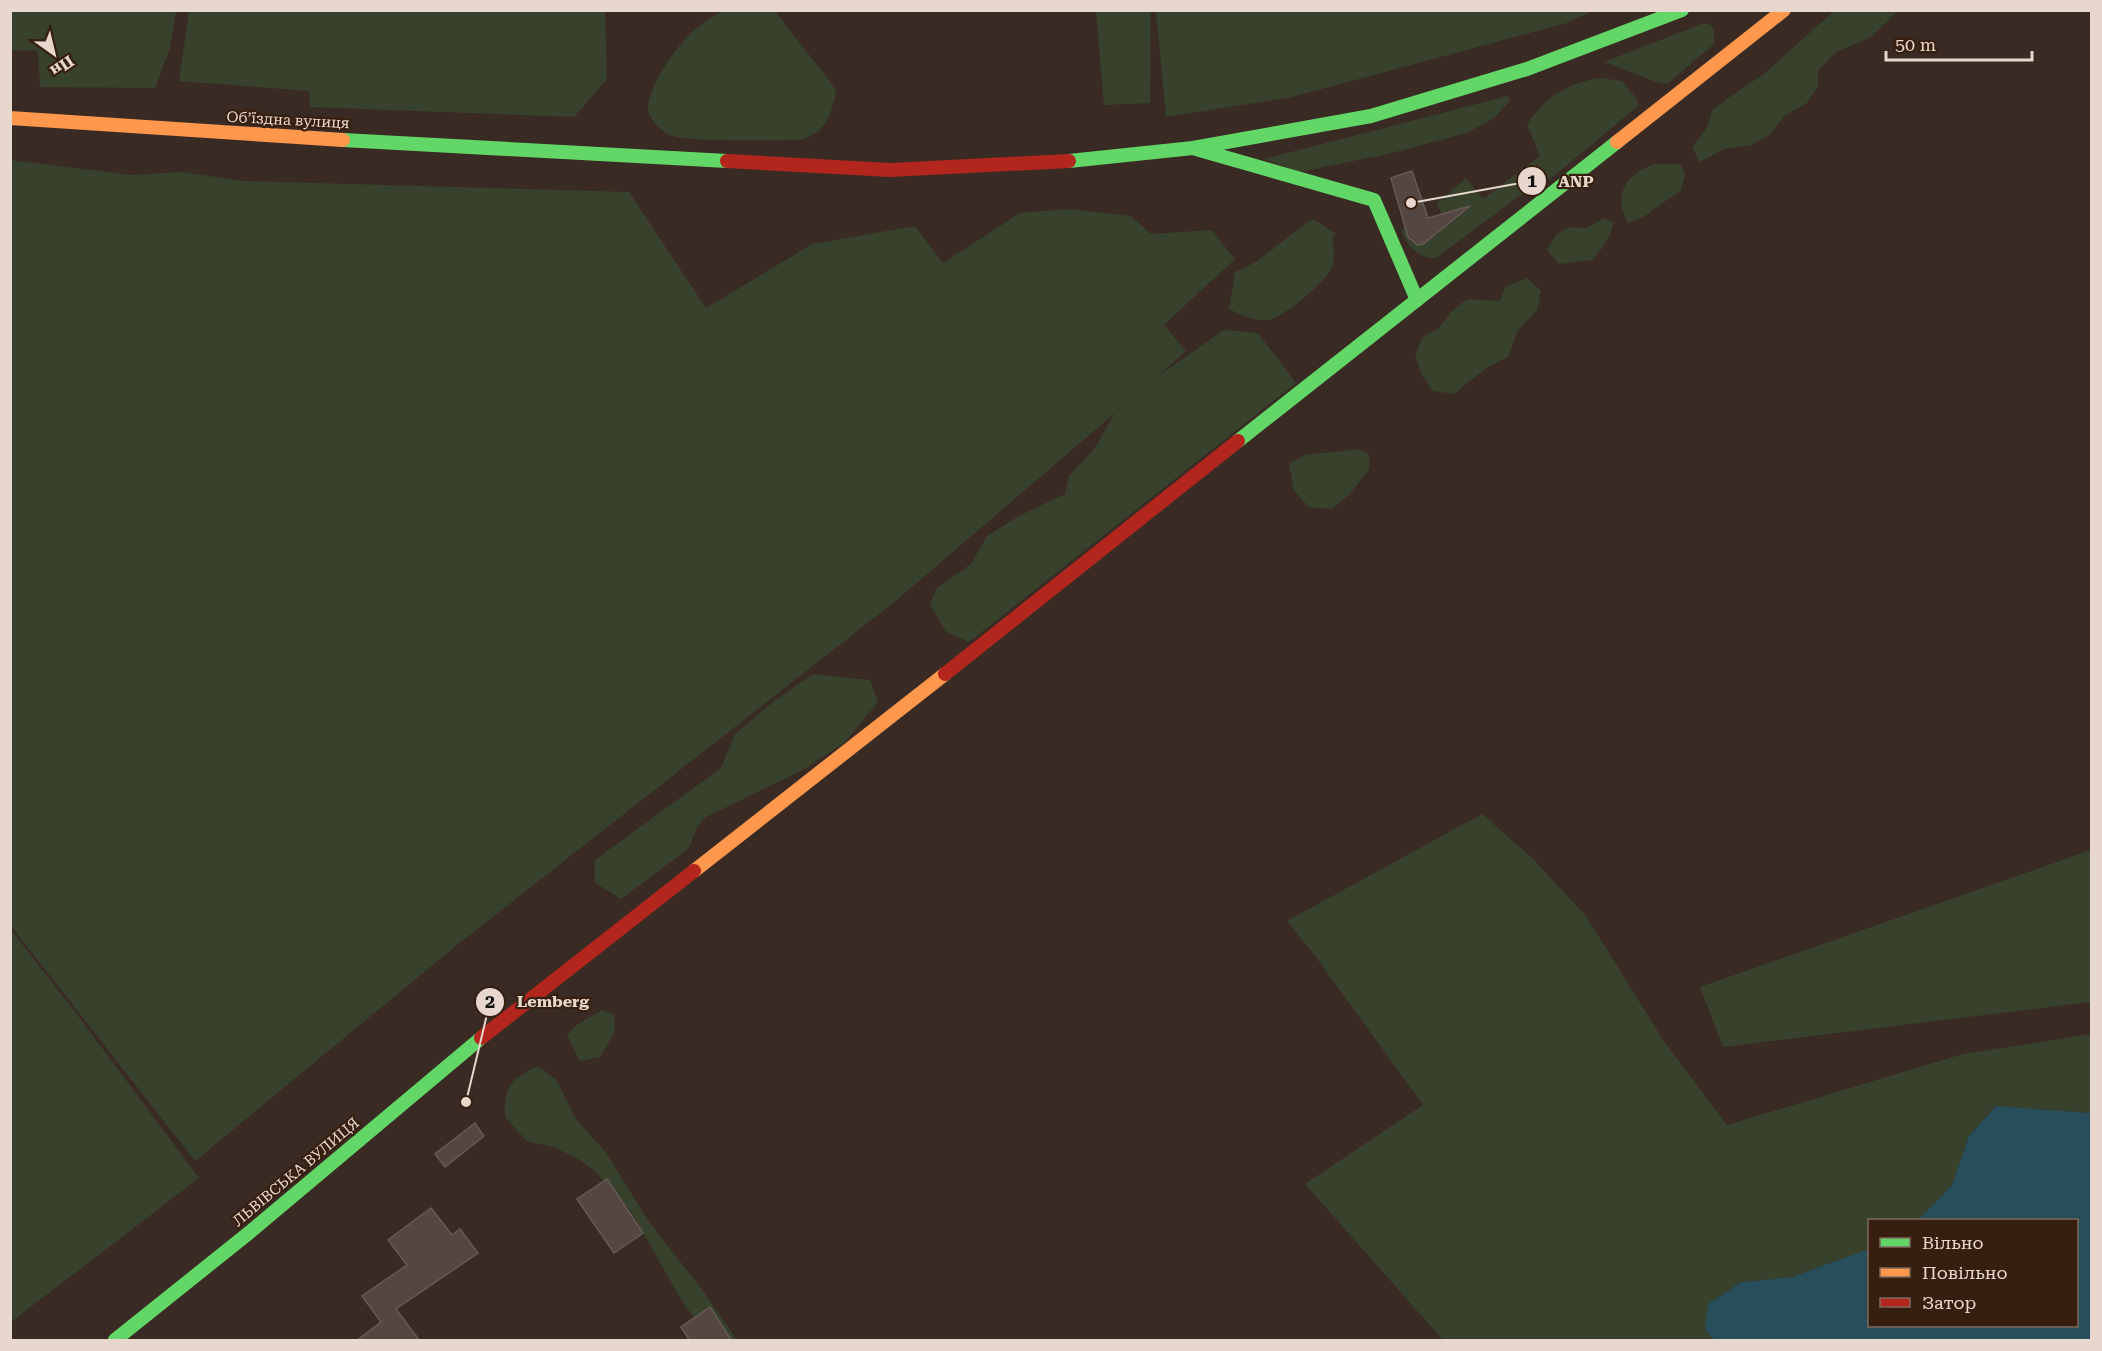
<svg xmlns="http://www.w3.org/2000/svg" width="2102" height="1351" font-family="'Roboto Serif',serif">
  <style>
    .green { fill: #38412b }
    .water { fill: #284e5b }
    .building { fill: #544741; stroke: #675a56; stroke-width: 1.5 }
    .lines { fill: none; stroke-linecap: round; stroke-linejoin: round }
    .fast { stroke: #63d668; stroke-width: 14 }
    .slow { stroke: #ff974d; stroke-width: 14 }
    .jam { stroke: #b3261e; stroke-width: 14 }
    .labels { text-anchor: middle; stroke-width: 4.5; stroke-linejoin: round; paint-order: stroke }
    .street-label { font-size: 15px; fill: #e7d7cd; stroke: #371f10 }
    .leader { fill: none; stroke: #e7d7cd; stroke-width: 2 }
    .callout-dot { fill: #e7d7cd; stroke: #371f10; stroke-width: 2 }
    .mark-label { font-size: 18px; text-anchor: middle; font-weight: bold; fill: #111 }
    .callout-label { font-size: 16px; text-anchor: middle; font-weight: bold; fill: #e7d7cd; stroke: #371f10; stroke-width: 4.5; stroke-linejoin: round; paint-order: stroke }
  </style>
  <rect width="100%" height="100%" fill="#392b23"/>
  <g class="green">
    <polygon points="10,11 11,10 176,11 170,48 155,88 40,87 38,51 11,50"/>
    <polygon points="189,11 605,11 607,79 574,117 310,107 309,91 179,81"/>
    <path d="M723,11H775L831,83L836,91C831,117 826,132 800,140C777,140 683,143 667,134C660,129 649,119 648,109C647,89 675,48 690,34C700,24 711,17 723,11Z"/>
    <polygon points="1096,11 1151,11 1150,103 1104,105"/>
    <polygon points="1156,11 1156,10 1593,11 1567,23 1292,97 1166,117"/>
    <polygon points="1834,11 1898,11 1871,37 1835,53 1818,71 1818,86 1807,103 1784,116 1771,134 1752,145 1724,149 1700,162 1692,147 1706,129 1713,109 1766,72"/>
    <path d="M1704,23L1711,25L1714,30V44L1667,84C1658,85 1619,66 1604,62Z"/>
    <path d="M1602,78L1622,81L1637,99L1638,106L1554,176L1526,191L1436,258C1420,259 1407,247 1402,232L1405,226L1410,241L1417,245L1423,244L1447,224L1437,204L1466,178L1483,199L1540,156L1527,125C1543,98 1571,81 1602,78Z"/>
    <polygon points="1508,96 1510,101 1494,118 1467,133 1388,154 1299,172 1264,159"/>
    <polygon points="11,160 132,175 182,172 243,181 629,192 706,308 812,244 915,226 943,263 1020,213 1069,209 1131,216 1151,234 1212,230 1235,259 1164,325 1186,351 1158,376 1224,330 1258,333 1296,383 969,642 946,632 930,604 936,589 971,564 987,536 1019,516 1065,494 1069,476 1094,449 1115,413 898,599 457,945 195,1161 11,926"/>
    <path d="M1655,164H1680L1685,174L1681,190L1643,217L1628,223C1612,195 1626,173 1655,164Z"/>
    <path d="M1605,218L1613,223C1611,238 1602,248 1593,260L1559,264L1547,250L1556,235L1569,227L1586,228Z"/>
    <path d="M1313,219L1336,234L1332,239C1334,248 1335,257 1332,267C1326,282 1285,316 1269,320C1255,322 1241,315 1229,309L1235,272C1266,260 1285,236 1313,219Z"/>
    <polygon points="1527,278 1541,291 1537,310 1517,332 1508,357 1486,368 1454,394 1433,391 1422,375 1415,356 1422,338 1440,327 1451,312 1467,299 1500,301 1505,287"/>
    <polygon points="1360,449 1369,454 1369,469 1350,494 1332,509 1309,507 1294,491 1289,464 1304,455"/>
    <polygon points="813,674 870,680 878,702 845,742 803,770 706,817 697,827 689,848 621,899 595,883 595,860 721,768 735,734 777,699"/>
    <polygon points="1482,814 1531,857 1586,916 1665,1043 1727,1125 1963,1054 2091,1034 2091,1113 1996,1106 1969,1136 1952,1185 1918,1220 1870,1220 1869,1249 1859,1254 1792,1277 1741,1282 1705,1329 1713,1340 1443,1340 1305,1184 1423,1105 1313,953 1287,921"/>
    <polygon points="2091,850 2091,1002 1723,1047 1700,987"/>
    <polygon points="11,930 79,1017 199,1178 11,1322"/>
    <polygon points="602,1010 614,1015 615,1032 600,1057 580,1061 567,1036 575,1026"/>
    <path d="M538,1066L557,1080L575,1118L607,1154L647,1219L703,1291L737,1340H712L683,1303L630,1210L596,1172L580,1160L554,1147L527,1141L505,1117C504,1086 510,1079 538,1066Z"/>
  </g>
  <polygon class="water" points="1996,1106 2091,1113 2091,1340 1713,1340 1705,1329 1708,1304 1741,1282 1792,1277 1869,1249 1870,1326 2076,1326 2076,1220 1918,1220 1952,1185 1969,1136"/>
  <g class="building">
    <polygon points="1412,171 1428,218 1470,206 1423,244 1417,245 1408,237 1391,178"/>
    <polygon points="475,1123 484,1136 445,1167 435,1154"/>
    <polygon points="607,1179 643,1233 614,1253 577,1199"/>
    <polygon points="431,1208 452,1235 460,1229 478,1253 396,1309 420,1341 356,1341 381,1322 362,1296 407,1265 388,1240"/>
    <polygon points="710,1307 732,1341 690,1341 681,1327"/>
  </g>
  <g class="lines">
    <g class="fast">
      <polyline points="343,140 727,161"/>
      <polyline points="1196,149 1374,200 1417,300"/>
      <polyline points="1069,161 1193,148 1371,116 1527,69 1682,10"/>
      <polyline points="1238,441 1617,142"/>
      <polyline points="115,1340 250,1232 481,1038"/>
    </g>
    <g class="slow">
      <polyline points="10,118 343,140"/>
      <polyline points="1617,142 1784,10"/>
      <polyline points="694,871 945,674"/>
    </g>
    <g class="jam">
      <polyline points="727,161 890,170 1069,161"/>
      <polyline points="945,674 1238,441"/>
      <polyline points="481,1038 694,871"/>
    </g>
  </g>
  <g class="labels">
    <g class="street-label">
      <text transform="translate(288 120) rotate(3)" y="5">Обʼїздна вулиця</text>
      <text transform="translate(296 1172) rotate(-40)" y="5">ЛЬВІВСЬКА ВУЛИЦЯ</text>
    </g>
  </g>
  <path class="leader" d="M1411 203L1532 181M466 1102L490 1002"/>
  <g class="callout-dot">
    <circle cx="1411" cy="203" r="6"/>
    <circle cx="466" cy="1102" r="6"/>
    <circle cx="1532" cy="181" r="15"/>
    <circle cx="490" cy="1002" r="15"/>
  </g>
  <g class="mark-label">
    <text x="1532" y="187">1</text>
    <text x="490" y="1008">2</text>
  </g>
  <g class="callout-label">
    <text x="1576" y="187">ANP</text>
    <text x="553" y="1007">Lemberg</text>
  </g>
  <rect width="2102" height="1351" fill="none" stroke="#e7d7cd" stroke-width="24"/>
  <rect x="1868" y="1219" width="210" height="108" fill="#371f10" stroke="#7d695c" stroke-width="1.5"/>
  <rect x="1880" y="1238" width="30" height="9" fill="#63d668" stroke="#7d695c" stroke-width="1.5"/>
  <text x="1922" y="1249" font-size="18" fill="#e7d7cd">Вільно</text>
  <rect x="1880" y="1268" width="30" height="9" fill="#ff974d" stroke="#7d695c" stroke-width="1.5"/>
  <text x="1922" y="1279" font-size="18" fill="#e7d7cd">Повільно</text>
  <rect x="1880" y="1298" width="30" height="9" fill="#b3261e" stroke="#7d695c" stroke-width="1.5"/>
  <text x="1922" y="1309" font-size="18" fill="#e7d7cd">Затор</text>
  <g transform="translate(54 54) rotate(146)" stroke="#371f10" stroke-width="4.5" paint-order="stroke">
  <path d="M0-4.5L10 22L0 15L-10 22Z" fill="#e7d7cd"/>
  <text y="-9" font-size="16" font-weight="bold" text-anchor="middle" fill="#e7d7cd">Пн</text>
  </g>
  <path d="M1886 51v9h146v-9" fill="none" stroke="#e7d7cd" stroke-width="3"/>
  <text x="1895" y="51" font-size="18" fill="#e7d7cd" stroke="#371f10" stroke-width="4.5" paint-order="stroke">50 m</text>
</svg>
